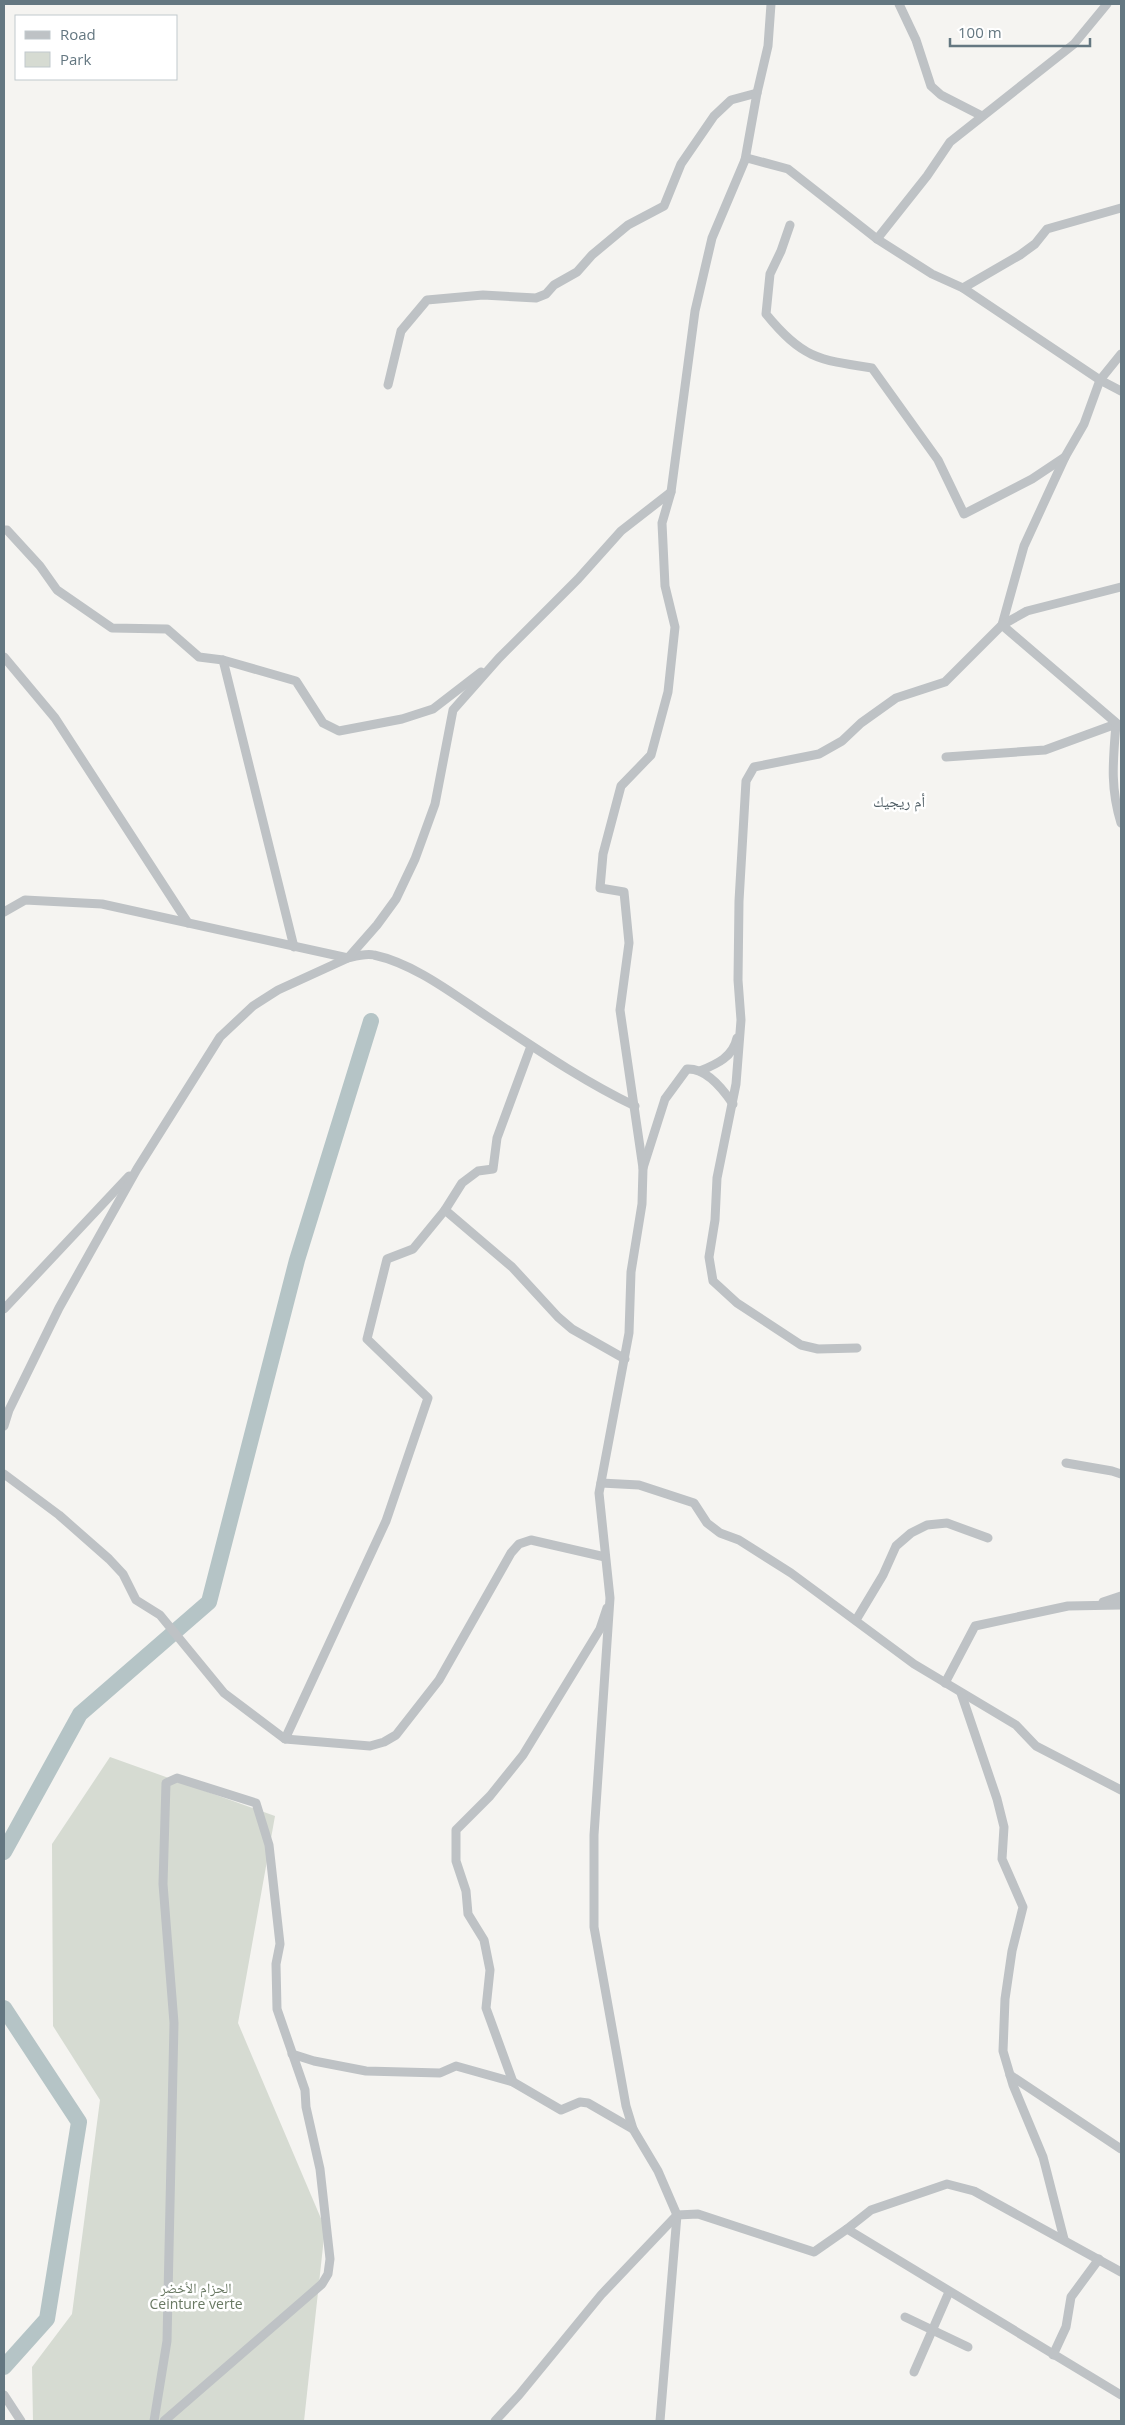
<svg xmlns="http://www.w3.org/2000/svg" width="1125" height="2425" font-family="'Open Sans','Noto Naskh Arabic',sans-serif">
  <style>
    .green { fill: #d6dbd2 }
    .lines { fill: none; stroke-linecap: round; stroke-linejoin: round }
    .river { stroke: #b5c4c6; stroke-width: 16 }
    .street { stroke: #bec2c5; stroke-width: 9 }
    .labels { text-anchor: middle; stroke-width: 5; stroke-linejoin: round; paint-order: stroke }
    .park-label { font-size: 14px; fill: #697963; stroke: #fff }
    .neighbourhood-label { font-size: 15px; fill: #526067; stroke: #fff }
  </style>
  <rect width="100%" height="100%" fill="#f5f4f1"/>
  <polygon class="green" points="110,1757 275,1816 238,2023 325,2228 304,2421 33,2421 32,2367 72,2314 100,2100 53,2026 52,1844"/>
  <g class="lines">
    <g class="river">
      <polyline points="4,1852 80,1714 209,1602 297,1260 371,1021"/>
      <polyline points="4,2008 79,2122 47,2319 4,2367"/>
    </g>
    <g class="street">
      <polyline points="899,4 916,40 931,86 941,95 982,116"/>
      <polyline points="745,160 747,158 788,169 877,239 932,274 963,288 1100,380 1121,391"/>
      <path d="M790,225L781,251L770,274L766,314C802,358 818,360 872,368L938,460L964,514L1032,479L1065,457"/>
      <polyline points="877,239 927,176 950,142 1074,44 1107,4"/>
      <polyline points="963,288 1020,255 1035,244 1047,229 1121,208"/>
      <polyline points="388,385 401,331 427,300 483,295 536,298 546,294 554,285 577,272 592,255 628,225 664,206 681,164 714,116 731,100 757,93"/>
      <polyline points="4,530 7,530 40,566 57,590 112,628 167,629 199,657 223,660 296,681 323,723 339,731 402,719 433,709 481,672"/>
      <polyline points="1002,625 1024,546 1065,457 1084,424 1100,380 1121,354"/>
      <polyline points="1002,625 1027,611 1121,587"/>
      <polyline points="4,657 55,718 188,923"/>
      <polyline points="223,660 294,947"/>
      <path d="M946,757L1045,750L1116,724C1113,761 1110,787 1121,823"/>
      <path d="M4,912L25,900L102,904L348,958C356,956 366,953 374,955C415,964 453,994 488,1017C535,1048 583,1081 635,1106"/>
      <path d="M700,1071C717,1064 733,1057 737,1038"/>
      <path d="M643,1168L665,1099L687,1069C706,1068 723,1089 733,1104"/>
      <polyline points="445,1210 512,1267 558,1317 572,1329 625,1359"/>
      <polyline points="4,1309 129,1176"/>
      <polyline points="857,1348 818,1349 801,1345 737,1303 713,1281 709,1257 715,1220 717,1178 736,1084 741,1020 738,980 739,901 746,781 754,767 819,754 842,741 861,723 896,698 945,682 1002,625 1121,727"/>
      <polyline points="4,1426 9,1410 59,1308 137,1169 220,1037 253,1006 278,990 348,958 377,925 396,899 415,859 435,804 453,710 499,658 578,579 621,531 671,492"/>
      <polyline points="1066,1463 1112,1471 1121,1474"/>
      <polyline points="4,1474 59,1515 109,1559 123,1574 136,1600 160,1615 224,1693 285,1739 370,1746 384,1742 396,1735 439,1680 511,1553 519,1544 531,1540 605,1557"/>
      <polyline points="601,1483 639,1485 694,1503 707,1523 720,1533 739,1540 791,1573 914,1664 1016,1725 1036,1746 1121,1790"/>
      <polyline points="1103,1602 1121,1596"/>
      <polyline points="856,1620 883,1575 896,1546 911,1533 927,1525 947,1523 988,1538"/>
      <polyline points="945,1683 975,1626 1068,1606 1121,1605"/>
      <polyline points="961,1693 997,1799 1004,1827 1002,1859 1023,1907 1012,1951 1005,1999 1003,2051 1013,2085 1043,2157 1064,2239"/>
      <polyline points="285,1739 386,1521 428,1398 367,1339 387,1259 413,1249 445,1210 462,1183 478,1171 493,1169 497,1138 531,1046"/>
      <polyline points="292,2054 314,2061 366,2071 440,2073 456,2066 513,2082 561,2110 580,2102 588,2103 633,2129"/>
      <polyline points="1010,2075 1121,2149"/>
      <polyline points="513,2082 486,2008 490,1970 484,1940 468,1914 466,1891 456,1861 456,1830 490,1796 523,1755 600,1629 607,1608"/>
      <polyline points="847,2229 871,2210 947,2184 974,2191 1121,2272"/>
      <polyline points="905,2317 968,2347"/>
      <polyline points="1053,2355 1066,2327 1071,2297 1099,2259"/>
      <polyline points="914,2372 949,2292"/>
      <polyline points="4,2395 21,2421"/>
      <polyline points="154,2421 167,2341 174,2023 163,1884 166,1783 177,1778 256,1803 269,1845 280,1944 276,1964 277,2009 305,2090 306,2107 320,2169 330,2259 328,2274 322,2284 164,2421"/>
      <polyline points="495,2421 519,2395 601,2295 677,2215 698,2214 814,2252 847,2229 1121,2395"/>
      <polyline points="660,2421 677,2215 658,2171 633,2129 626,2106 594,1927 594,1835 610,1598 599,1493 629,1333 631,1272 642,1204 643,1168 620,1010 629,943 624,892 600,888 603,854 621,786 651,755 668,692 675,627 665,586 662,523 671,492 695,311 712,238 745,160 757,93 768,46 771,4"/>
    </g>
  </g>
  <g class="labels">
    <g class="park-label">
      <text x="196" y="2293">الحزام الأخضر<tspan x="196" dy="16">Ceinture verte</tspan></text>
    </g>
    <g class="neighbourhood-label">
      <text x="899" y="807">أم ريجيك</text>
    </g>
  </g>
  <rect width="1125" height="2425" fill="none" stroke="#647781" stroke-width="10"/>
  <rect x="15" y="15" width="162" height="65" fill="#ffffff" stroke="#c1c9cd"/>
  <rect x="25" y="31" width="25" height="8" fill="#bec2c5" stroke="#c1c9cd"/>
  <text x="60" y="40" font-size="15" fill="#647781">Road</text>
  <rect x="25" y="52" width="25" height="15" fill="#d6dbd2" stroke="#c1c9cd"/>
  <text x="60" y="65" font-size="15" fill="#647781">Park</text>
  <path d="M950 38v8h140v-8" fill="none" stroke="#647781" stroke-width="2.5"/>
  <text x="958" y="38" font-size="15" fill="#647781" stroke="#ffffff" stroke-width="4" paint-order="stroke">100 m</text>
</svg>
